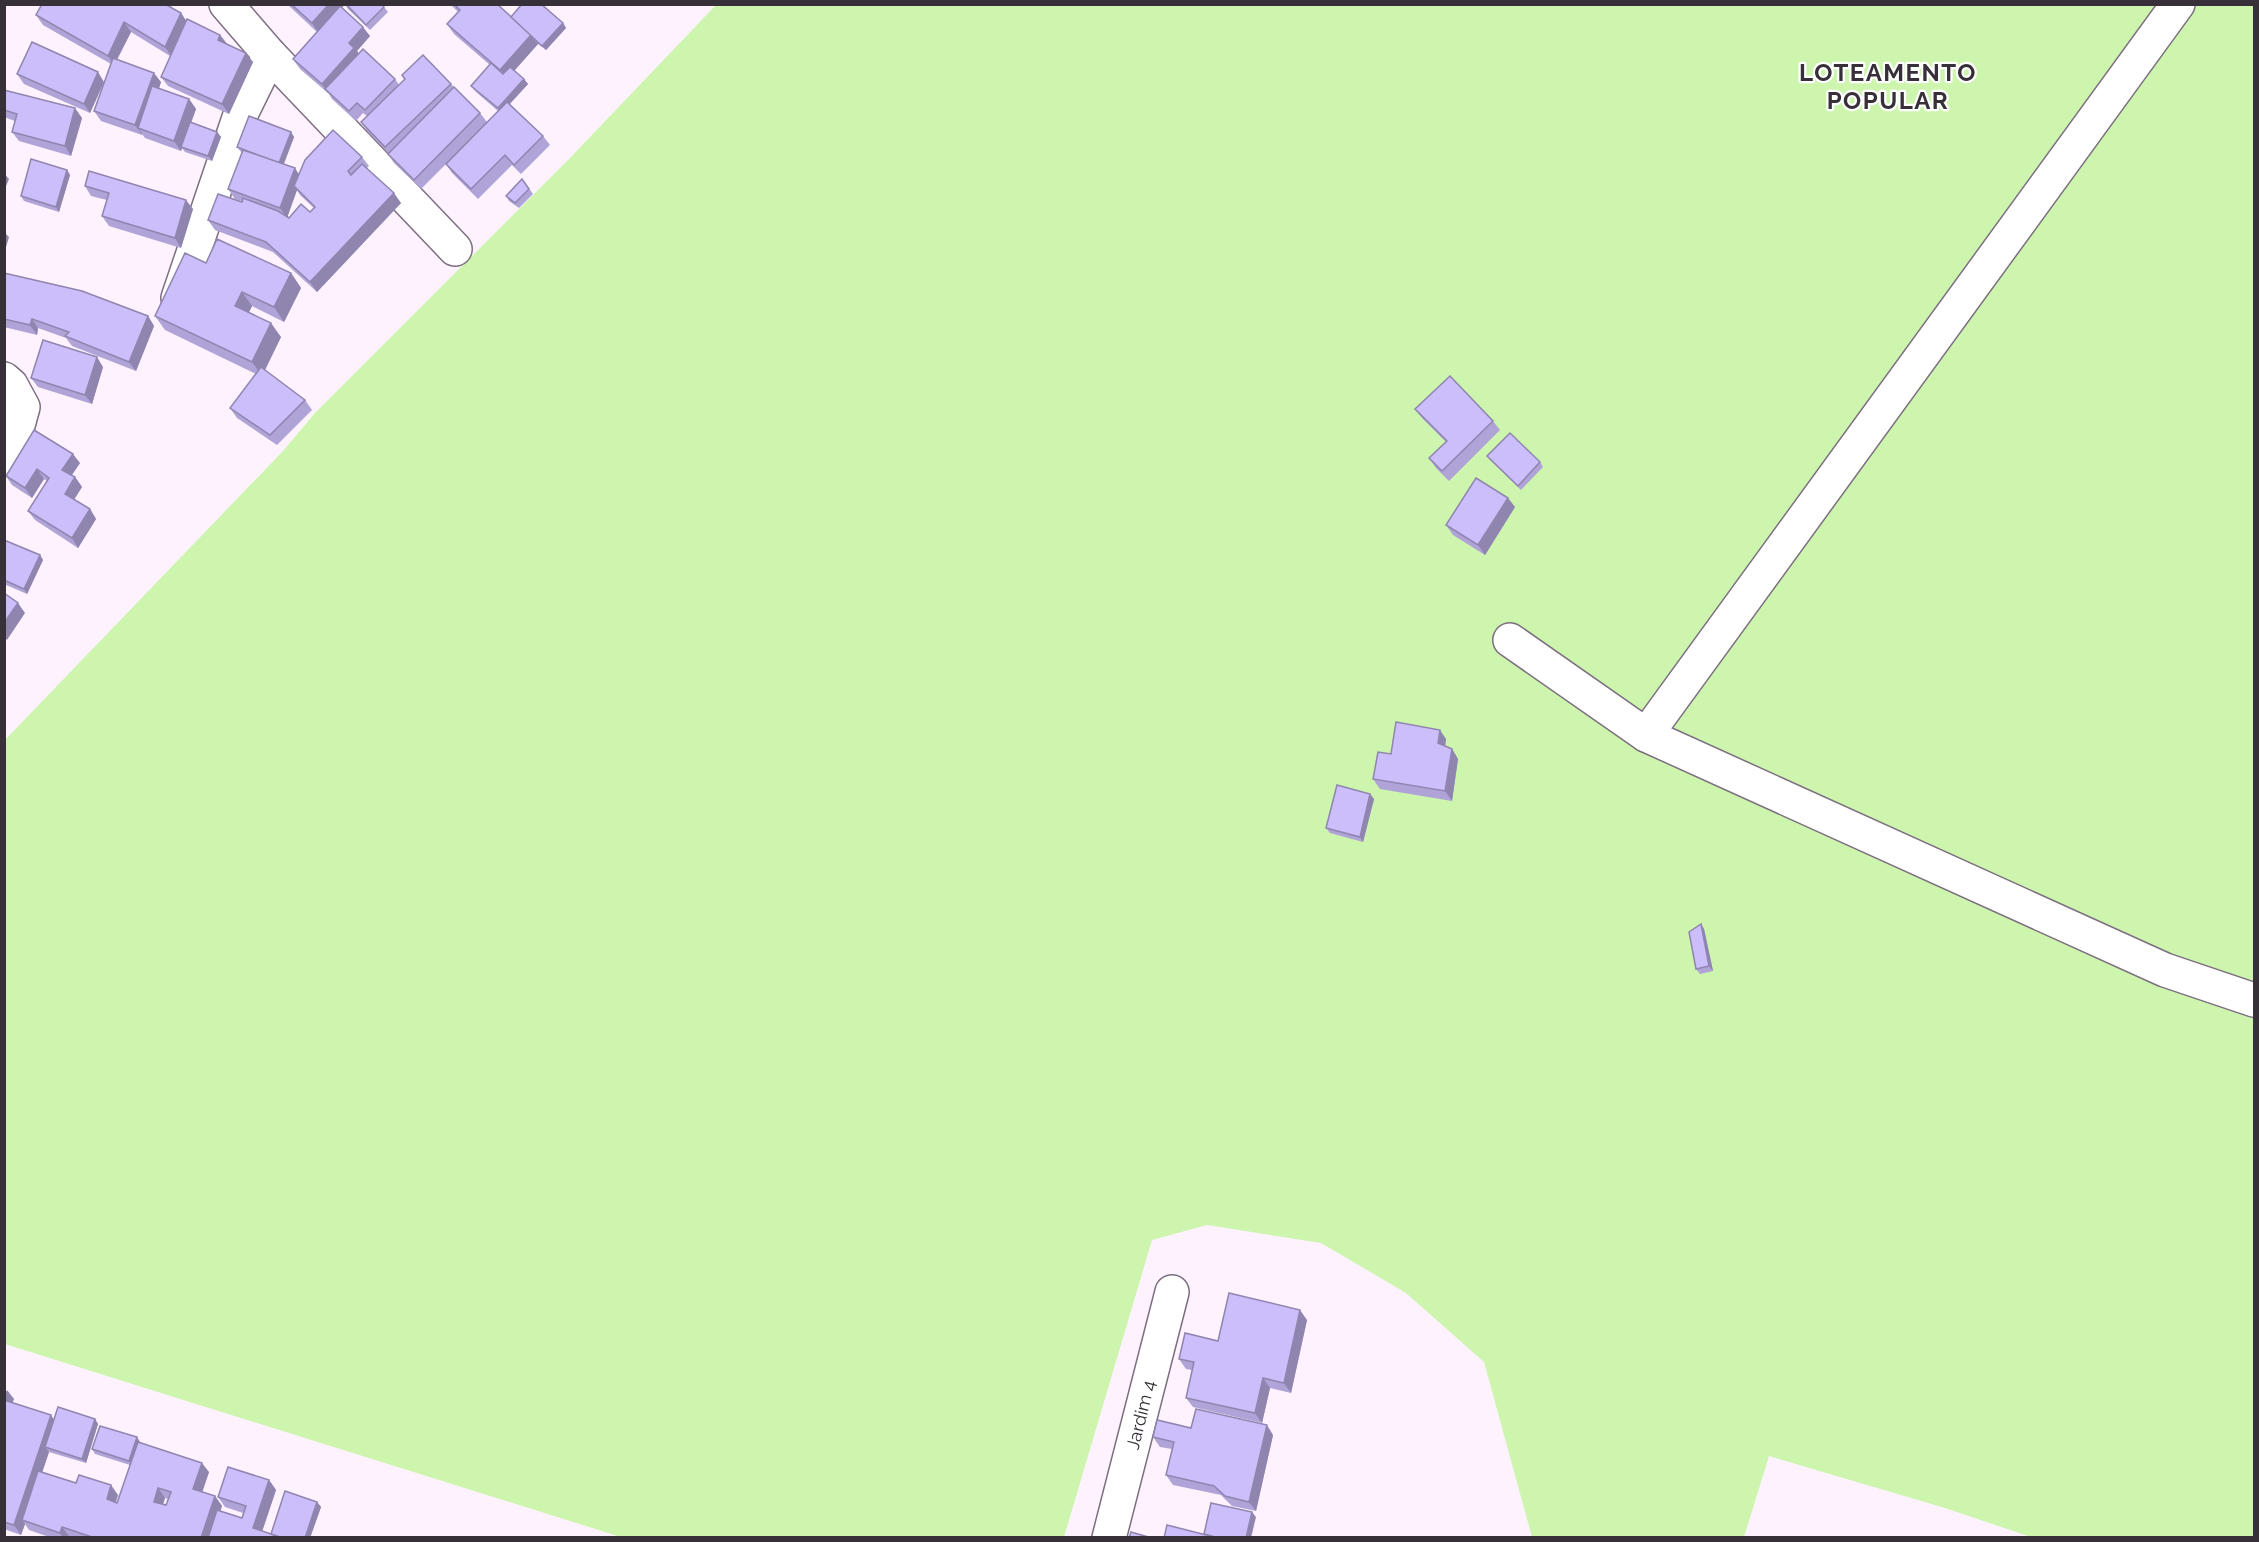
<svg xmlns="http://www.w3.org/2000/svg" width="2259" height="1542" font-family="Raleway,sans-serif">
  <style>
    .green { fill: #cdf5ae }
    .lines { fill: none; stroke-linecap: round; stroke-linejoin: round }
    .minor-casing { stroke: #7d6e80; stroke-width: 36 }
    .minor { stroke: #fff; stroke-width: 33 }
    .wall { fill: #afa3d7; fill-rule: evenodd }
    .shaded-wall { fill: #8f85af }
    .building { fill: #ccbefa; stroke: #8f85af; stroke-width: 1.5; fill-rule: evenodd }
    .labels { text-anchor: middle; stroke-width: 4.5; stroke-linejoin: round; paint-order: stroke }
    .street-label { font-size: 18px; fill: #373038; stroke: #fff }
    .district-label { font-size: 24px; font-weight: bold; letter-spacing: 1.5px; fill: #373038; stroke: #fff }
  </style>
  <rect width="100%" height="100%" fill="#fdf2fe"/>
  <polygon class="green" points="716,5 2254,5 2254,1537 2031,1537 1945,1508 1769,1456 1744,1537 1532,1537 1484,1362 1406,1293 1321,1243 1207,1225 1152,1240 1064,1537 621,1537 5,1344 4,741 283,451 315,413 569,159"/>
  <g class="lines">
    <defs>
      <g id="minor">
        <polyline points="226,4 270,55 455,249"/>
        <polyline points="178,298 239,118 270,55"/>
        <polyline points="4,379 11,385 23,407 14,440 4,459"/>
        <polyline points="1510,640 1646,735 2165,970 2254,1000"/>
        <polyline points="1646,735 2178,4"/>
        <polyline points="1109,1538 1172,1292"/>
      </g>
    </defs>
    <use href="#minor" class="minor-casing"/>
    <use href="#minor" class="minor"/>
  </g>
  <g class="wall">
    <polygon points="287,4 345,4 342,8 370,36 357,51 359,54 395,79 399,85 405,80 402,75 451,84 480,113 487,122 498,111 475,91 471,86 490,65 454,34 447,24 458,12 450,4 497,4 511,17 563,23 566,28 546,50 537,43 538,44 514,71 524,79 528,84 510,104 543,136 550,145 521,174 512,165 478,199 452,173 446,164 421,189 394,163 388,154 388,153 368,132 361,122 367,116 363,113 356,121 332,99 329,94 300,69 293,59 317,32"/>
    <polygon points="345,4 384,7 388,12 370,30 348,9"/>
    <polygon points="181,13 186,21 220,35 227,44 253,62 229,114 168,86 161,77 170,56 131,32 117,60 161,82 159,89 189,99 196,109 191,122 217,132 221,137 212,161 185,152 182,148 181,151 145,138 142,134 142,135 101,121 94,111 111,64 43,25 36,15"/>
    <polygon points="17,74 104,82 90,113 24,84"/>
    <polygon points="4,90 82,118 71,156 19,141 12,132 15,121 4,117"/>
    <path d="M291,132L294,137L284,164L299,174L362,157L369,166L367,168L401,203L317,292L273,252L215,230L208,220L242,202V201L235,199L228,189L242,153L237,147ZM297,190L300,195L314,208L310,212L289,218L287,217Z"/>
    <polygon points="67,170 70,175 59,212 24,201 21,196"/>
    <polygon points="522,179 533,194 519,208 509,201 506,196"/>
    <polygon points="85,186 193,209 181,248 109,226 102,216 107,200 91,196"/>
    <polygon points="206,263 291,273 301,288 284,322 252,306 249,312 281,337 265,370 305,400 312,410 277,445 237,418 230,408 256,374 165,330 155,316"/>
    <polygon points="4,273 148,316 154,326 136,371 72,346 66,338 38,328 37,335 4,327"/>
    <polygon points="103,367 92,404 38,387 31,378"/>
    <polygon points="1415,409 1493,421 1500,430 1449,481 1436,468 1429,458 1446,442 1422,418"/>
    <polygon points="1487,456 1540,462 1543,467 1521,490 1491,461"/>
    <polygon points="80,463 72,475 75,477 82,487 74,499 90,509 96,519 78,548 35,520 28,511 47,481 44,479 32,498 12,485 6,476"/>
    <polygon points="1515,507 1485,555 1453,535 1446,525"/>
    <polygon points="4,540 40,555 43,560 27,594 4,584"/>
    <polygon points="1446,739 1445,747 1452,749 1458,759 1452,801 1380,789 1373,779 1391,754"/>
    <polygon points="1370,794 1374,799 1363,842 1330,833 1326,828"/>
    <polygon points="1701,924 1704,929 1713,971 1700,974 1696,969"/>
    <polygon points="1307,1320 1291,1393 1270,1388 1262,1423 1193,1407 1186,1398 1192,1370 1186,1369 1179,1359 1218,1341"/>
    <path d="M4,1389L14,1399L12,1403L51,1415L54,1420L95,1419L98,1424L86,1463L49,1452L42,1472L76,1483L118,1495L116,1502L117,1503L130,1465L95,1454L92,1449L140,1443L209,1472L202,1492L215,1496L222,1506L220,1511L242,1518L243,1513L225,1507L218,1497L269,1480L276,1490L262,1531L271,1534L317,1502L321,1507L310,1538H72L69,1536L68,1538H52L29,1530L25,1524L21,1535L4,1529ZM165,1498L168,1499L166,1505L163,1504Z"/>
    <polygon points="1191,1428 1273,1435 1256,1511 1232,1506 1221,1495 1173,1485 1166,1475 1172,1449 1160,1447 1153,1437"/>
  </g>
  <g class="shaded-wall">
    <polygon points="329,4 345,4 318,33 312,23"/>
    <polygon points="181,13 187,22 172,57 165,47"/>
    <polygon points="124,22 131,32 114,65 108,56"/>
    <polygon points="563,23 566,28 546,50 542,46"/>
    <polygon points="363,27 370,36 357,51 361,57 325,89 329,94 322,84 349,43"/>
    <polygon points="220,35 227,44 218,40"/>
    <polygon points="531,35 538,44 507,79 500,70"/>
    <polygon points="246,53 253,62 229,114 222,104"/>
    <polygon points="98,72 104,82 90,113 84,104"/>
    <polygon points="154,73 161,82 144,130 138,128 142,134 142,135 135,125"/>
    <polygon points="524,79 528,84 501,113 498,108"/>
    <polygon points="189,99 196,109 181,151 174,141"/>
    <polygon points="75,108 82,118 71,156 65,146"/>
    <polygon points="217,132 221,137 212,161 208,156"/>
    <polygon points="291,132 294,137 282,168 279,163"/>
    <polygon points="295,168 301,178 294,186 297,190 287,218 280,208"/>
    <polygon points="67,170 70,175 59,212 56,207"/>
    <polygon points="4,173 9,179 4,191"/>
    <polygon points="394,193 401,203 317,292 310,282"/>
    <polygon points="186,200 193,209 181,248 175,238"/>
    <polygon points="4,232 9,237 4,254"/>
    <polygon points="291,273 301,288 284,322 274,307"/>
    <polygon points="242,292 252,306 245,320 235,306"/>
    <polygon points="148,316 154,326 136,371 129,362"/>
    <polygon points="32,319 38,328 37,335 30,325"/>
    <polygon points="271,323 281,337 262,376 252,362"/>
    <polygon points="97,357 103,367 92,404 85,395"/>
    <polygon points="73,454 80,463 69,479 62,470"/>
    <polygon points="37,469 44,479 32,498 25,488"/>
    <polygon points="75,477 82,487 72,503 65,494"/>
    <polygon points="1508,498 1515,507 1485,555 1478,545"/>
    <polygon points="90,509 96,519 78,548 72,538"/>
    <polygon points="40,555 43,560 27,594 24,589"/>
    <polygon points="18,603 25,613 7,640 4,636 4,623"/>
    <polygon points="1440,730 1446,739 1444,753 1438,743"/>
    <polygon points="1452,749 1458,759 1452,801 1445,791"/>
    <polygon points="1370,794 1374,799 1363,842 1360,837"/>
    <polygon points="1701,924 1704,929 1713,971 1709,966"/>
    <polygon points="1300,1310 1307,1320 1291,1393 1284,1383"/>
    <polygon points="1263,1378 1270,1388 1262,1423 1255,1413"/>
    <polygon points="7,1390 14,1399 4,1423 4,1396"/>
    <polygon points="51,1415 57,1425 45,1447 49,1452 26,1521 22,1520 25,1524 21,1535 14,1525"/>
    <polygon points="95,1419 98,1424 86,1463 82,1459"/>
    <polygon points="1267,1425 1273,1435 1256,1511 1249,1502"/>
    <polygon points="137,1437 140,1442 133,1466 129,1461"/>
    <polygon points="202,1463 209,1472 200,1499 193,1489"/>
    <polygon points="269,1480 276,1490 260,1538 253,1528"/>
    <polygon points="111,1485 118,1495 113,1509 107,1499"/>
    <polygon points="158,1488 165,1498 161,1511 154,1502"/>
    <polygon points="215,1496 222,1506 211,1538 201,1538"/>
    <polygon points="317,1502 321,1507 310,1538 305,1538"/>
    <polygon points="1252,1512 1256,1517 1251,1538 1246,1538"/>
    <polygon points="62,1527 69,1536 68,1538 63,1538 60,1533"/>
  </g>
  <g class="building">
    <polygon points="42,4 165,4 181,13 165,47 124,22 108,56 36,15"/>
    <polygon points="291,4 329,4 312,23"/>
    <polygon points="346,4 382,4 384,7 366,25"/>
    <polygon points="454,4 497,4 531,35 500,70 447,24 460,10"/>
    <polygon points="522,4 541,4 563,23 542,46 511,17"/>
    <polygon points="340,6 363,27 349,43 354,48 322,84 293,59"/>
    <polygon points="187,19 220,35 218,40 246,53 222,104 161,77"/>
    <polygon points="32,42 98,72 84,104 17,74"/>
    <polygon points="363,49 395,79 365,110 357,103 349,111 325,89"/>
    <polygon points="423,55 451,84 385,147 361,122 405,79 402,75"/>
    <polygon points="113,58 154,73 135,125 94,111"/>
    <polygon points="491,63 503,74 510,67 524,79 498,108 471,86"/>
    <polygon points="152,86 189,99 174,141 138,128"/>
    <polygon points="454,87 480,113 414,180 388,154"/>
    <polygon points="4,90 75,108 65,146 12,132 17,114 4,110"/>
    <polygon points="507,102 543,136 514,165 505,155 471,189 446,164"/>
    <polygon points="249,116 291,132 279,163 237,147"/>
    <polygon points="190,122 217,132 208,156 181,147"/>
    <polygon points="333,130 362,157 348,171 351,175 362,164 394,193 310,282 266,242 208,220 218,194 242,202 243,198 278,211 289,218 301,204 310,212 315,207 294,186 305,160"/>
    <polygon points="243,150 295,168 280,208 228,189"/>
    <polygon points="31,159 67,170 56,207 21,196"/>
    <polygon points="89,171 186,200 175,238 102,216 109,193 85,186"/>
    <polygon points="522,179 529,189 515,203 506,196"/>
    <polygon points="217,239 291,273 274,307 242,292 235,306 271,323 252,362 155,316 185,253 206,263"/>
    <polygon points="4,273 82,291 148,316 129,362 65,336 69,332 32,319 30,325 4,319"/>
    <polygon points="43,340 97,357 85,395 31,378"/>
    <polygon points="261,367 305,400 270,435 230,408"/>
    <polygon points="1450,376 1493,421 1442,471 1429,458 1447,441 1415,409"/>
    <polygon points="34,430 73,454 62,470 75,477 65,494 90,509 72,538 28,511 49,478 37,469 25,488 6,476"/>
    <polygon points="1510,433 1540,462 1518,486 1487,456"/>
    <polygon points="1476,478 1508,498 1478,545 1446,525"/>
    <polygon points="4,540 40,555 24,589 4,580"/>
    <polygon points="4,593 18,603 4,623"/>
    <polygon points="1396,722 1440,730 1438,743 1452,749 1445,791 1373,779 1378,752 1391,754"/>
    <polygon points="1337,785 1370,794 1360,837 1326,828"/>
    <polygon points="1701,924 1709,966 1696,969 1689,932"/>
    <polygon points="1229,1293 1300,1310 1284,1383 1263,1378 1255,1413 1186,1398 1194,1362 1179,1359 1185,1333 1218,1341"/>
    <polygon points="4,1400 51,1415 14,1525 4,1522"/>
    <polygon points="58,1407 95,1419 82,1459 45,1447"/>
    <polygon points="1196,1409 1267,1425 1249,1502 1225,1496 1214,1486 1166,1475 1174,1442 1153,1437 1157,1420 1191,1428"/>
    <polygon points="100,1426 137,1437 129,1461 92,1449"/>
    <path d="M138,1442L202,1463L193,1489L215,1496L201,1538H95L62,1527L60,1533L22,1520L38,1471L76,1483L79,1475L111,1485L107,1499L117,1503ZM158,1488L171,1492L166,1505L154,1502Z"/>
    <polygon points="228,1467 269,1480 253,1528 283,1538 208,1538 217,1510 242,1518 246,1506 218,1497"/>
    <polygon points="285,1491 317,1502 305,1538 283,1538 271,1534"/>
    <polygon points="1211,1503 1252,1512 1246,1538 1218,1538 1204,1534"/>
    <polygon points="1167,1525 1218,1538 1164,1538"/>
    <polygon points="1131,1532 1152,1538 1129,1538"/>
  </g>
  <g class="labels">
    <g class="street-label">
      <text transform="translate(1141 1415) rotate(-76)" y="6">Jardim 4</text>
    </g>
    <g class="district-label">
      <text x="1888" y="81">LOTEAMENTO<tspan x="1888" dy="28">POPULAR</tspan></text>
    </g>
  </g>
  <rect width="2259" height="1542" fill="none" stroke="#373038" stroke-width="12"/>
</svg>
